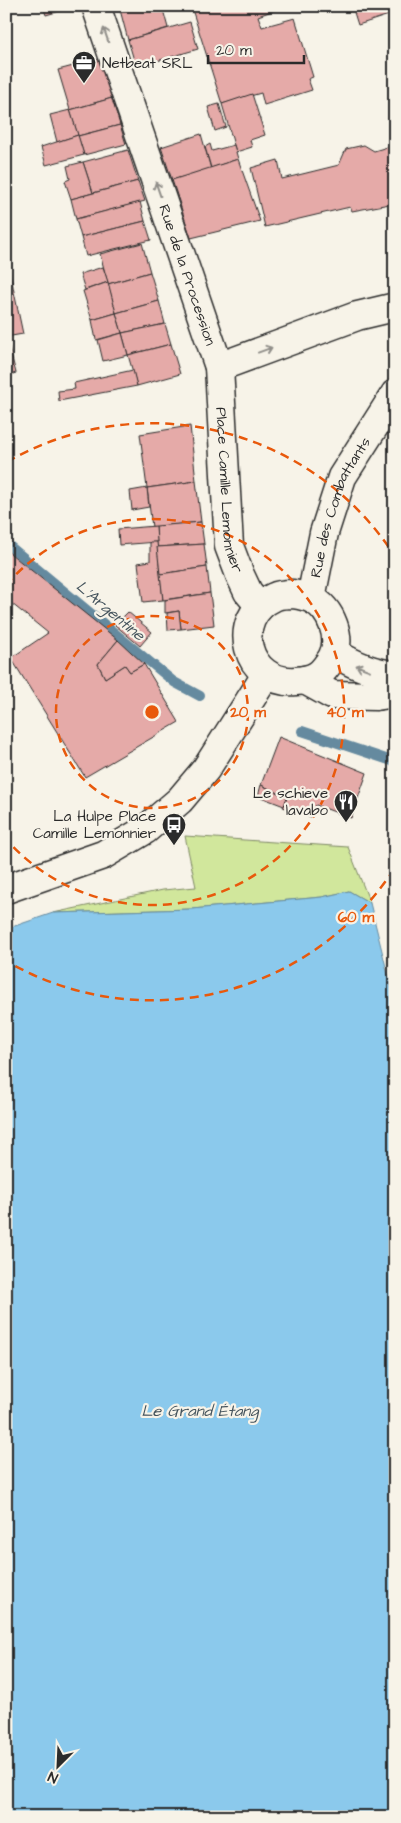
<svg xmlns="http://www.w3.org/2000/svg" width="401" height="1823" font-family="'Architects Daughter',sans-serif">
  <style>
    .green { fill: #d1e79c; stroke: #7e8964 }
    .water { fill: #8bc9ec; stroke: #658a9f }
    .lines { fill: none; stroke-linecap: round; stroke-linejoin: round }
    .stream { stroke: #658a9f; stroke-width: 10 }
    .building { fill: #e5aaa8; stroke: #2b2b2b }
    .minor-casing { stroke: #2b2b2b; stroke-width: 31 }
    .major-casing { stroke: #2b2b2b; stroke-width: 31 }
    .minor { stroke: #f7f3e8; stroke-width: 28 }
    .major { stroke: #f7f3e8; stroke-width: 28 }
    .oneway { stroke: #918f8a }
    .ring { fill: none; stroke: #e8590c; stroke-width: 2.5; stroke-dasharray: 9 6 }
    .labels { text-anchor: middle; stroke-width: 4.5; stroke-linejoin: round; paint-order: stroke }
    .poi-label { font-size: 15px; fill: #2b2b2b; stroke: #f7f3e8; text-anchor: end }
    .street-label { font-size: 15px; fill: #2b2b2b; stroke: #f7f3e8 }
    .water-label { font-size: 16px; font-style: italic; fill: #43525b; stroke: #f7f3e8 }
    .centre { fill: #e8590c; stroke: #f7f3e8; stroke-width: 2.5 }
    .ring-label { font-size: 15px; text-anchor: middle; font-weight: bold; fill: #e8590c; stroke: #f7f3e8; stroke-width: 4.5; stroke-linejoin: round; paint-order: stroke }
  </style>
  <rect width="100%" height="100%" fill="#f7f3e8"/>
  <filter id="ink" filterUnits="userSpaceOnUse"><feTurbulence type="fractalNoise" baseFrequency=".02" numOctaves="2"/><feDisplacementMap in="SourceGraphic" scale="10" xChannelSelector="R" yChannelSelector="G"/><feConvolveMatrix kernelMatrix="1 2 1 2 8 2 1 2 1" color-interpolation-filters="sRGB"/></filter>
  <g filter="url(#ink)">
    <polygon class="green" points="185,836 348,847 370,903 349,891 322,897 192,909 53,913 163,890 196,887"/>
    <polygon class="water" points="349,891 370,903 395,1003 395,1817 6,1817 6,929 53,913 192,909 322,897"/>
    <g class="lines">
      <g class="stream">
        <polyline points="6,543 174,682 200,696"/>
        <polyline points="302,731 395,762"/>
      </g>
    </g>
    <g class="building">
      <polygon points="43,6 77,6 46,15"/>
      <polygon points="119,6 162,6 168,28 128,40"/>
      <polygon points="191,6 286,6 258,16 262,27 295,18 313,77 308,79 312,90 264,105 261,93 222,104"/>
      <polygon points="352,6 395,6 395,13 358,25"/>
      <polygon points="190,22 198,49 136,67 128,40"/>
      <polygon points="100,59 112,98 70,110 58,70"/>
      <polygon points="252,94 265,135 250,140 252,147 236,152 222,104"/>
      <polygon points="112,98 120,125 78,136 70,110"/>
      <polygon points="219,104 226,127 215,131 208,107"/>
      <polygon points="70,110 78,135 57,142 50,115"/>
      <polygon points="120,125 126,144 84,155 78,136"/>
      <polygon points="395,131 395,203 352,211 350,207 265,227 251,168 278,160 282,179 339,165 346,149 364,145 374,151 394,145 391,132"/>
      <polygon points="201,134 211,169 172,180 161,147"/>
      <polygon points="78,135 84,155 46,165 41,147"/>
      <polygon points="210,144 212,151 234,145 238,159 211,168 205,147"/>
      <polygon points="128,150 138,181 93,193 83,162"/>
      <polygon points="238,159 260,221 191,238 172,180"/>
      <polygon points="83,162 93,193 71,199 65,181 70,179 67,166"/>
      <polygon points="138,181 145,201 76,219 71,199"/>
      <polygon points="140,202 145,221 81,237 76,219"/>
      <polygon points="145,221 151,240 86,256 81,237"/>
      <polygon points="142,243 150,272 108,284 100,254"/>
      <polygon points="6,254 23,334 6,337"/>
      <polygon points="103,267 108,282 85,290 80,274"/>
      <polygon points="150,272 159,301 116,313 108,284"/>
      <polygon points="108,282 116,313 92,320 83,291"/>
      <polygon points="159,301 165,324 122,333 116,313"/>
      <polygon points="116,313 122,333 96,340 92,320"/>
      <polygon points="165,324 171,344 128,355 122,333"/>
      <polygon points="122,333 128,355 103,361 98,340"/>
      <polygon points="171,344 180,374 137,386 128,355"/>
      <polygon points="6,347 9,347 16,373 6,376"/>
      <polygon points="133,370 137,386 59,401 58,391 75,389 74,383"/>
      <polygon points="190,426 196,481 147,488 140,434"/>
      <polygon points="196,481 201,522 152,527 147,488"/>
      <polygon points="147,488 149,507 132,510 130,491"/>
      <polygon points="201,522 204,544 157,547 156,526"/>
      <polygon points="156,526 157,542 119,545 118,529"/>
      <polygon points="150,542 157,542 163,600 143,602 138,563 150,561"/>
      <polygon points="204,544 207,567 160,574 157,547"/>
      <polygon points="6,550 118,640 98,664 105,678 125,665 130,672 144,664 179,722 85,777 11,658 48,633 6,599"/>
      <polygon points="207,567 210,593 163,600 160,574"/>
      <polygon points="210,593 214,625 181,629 179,611 165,613 165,600"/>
      <polygon points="179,611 181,629 168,630 167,613"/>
      <polygon points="128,612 152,632 140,646 115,625"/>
      <polygon points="118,640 144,664 130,672 125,665 105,678 98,664"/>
      <polygon points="279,737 367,773 351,818 316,805 311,817 283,807 287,797 261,785"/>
      <polygon points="261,785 287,797 284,806 258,796"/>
    </g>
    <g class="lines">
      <defs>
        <g id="minor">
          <path id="s1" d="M96,6L219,367L229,546L240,575L248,592L260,606"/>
          <polyline points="219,367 357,316 395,307"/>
          <path d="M335,653C354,665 372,673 395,675"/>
          <polyline points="305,680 332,695 376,696 395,693"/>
        </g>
        <g id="major">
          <path d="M293,594C299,595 306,596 312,599C331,609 343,638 332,658C322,674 316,680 296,681C246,685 228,618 274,597C280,594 287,594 293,594Z"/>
          <path id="s2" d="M311,598L324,533L342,477L395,394"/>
          <polyline points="6,889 103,855 145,830 180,800 206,769 266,675"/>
        </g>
      </defs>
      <use href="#minor" class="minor-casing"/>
      <use href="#major" class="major-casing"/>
      <use href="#minor" class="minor"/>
      <use href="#major" class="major"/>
    </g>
    <defs><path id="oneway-shaft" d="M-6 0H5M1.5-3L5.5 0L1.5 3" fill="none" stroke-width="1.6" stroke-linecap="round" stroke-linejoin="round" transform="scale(1.25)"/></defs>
    <g class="oneway">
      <use href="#oneway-shaft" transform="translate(106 35) rotate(-109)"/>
      <use href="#oneway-shaft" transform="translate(158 189) rotate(-109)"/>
      <use href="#oneway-shaft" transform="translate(265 350) rotate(-20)"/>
      <use href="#oneway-shaft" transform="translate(363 668) rotate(-159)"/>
    </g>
  </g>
  <g class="ring">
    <circle cx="152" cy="712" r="96"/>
    <path d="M6 585A193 193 0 1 1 6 839"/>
    <path d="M394 869A289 289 0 0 1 8 962M7 462A289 289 0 0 1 394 555"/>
  </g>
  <defs>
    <symbol id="office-pin" viewBox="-11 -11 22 30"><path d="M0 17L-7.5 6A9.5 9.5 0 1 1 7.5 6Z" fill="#2b2b2b" stroke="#f7f3e8"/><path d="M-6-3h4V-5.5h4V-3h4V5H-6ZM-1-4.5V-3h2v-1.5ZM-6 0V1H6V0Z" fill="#fff"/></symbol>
    <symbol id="restaurant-pin" viewBox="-11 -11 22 30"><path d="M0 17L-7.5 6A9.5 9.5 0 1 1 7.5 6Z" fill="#2b2b2b" stroke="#f7f3e8"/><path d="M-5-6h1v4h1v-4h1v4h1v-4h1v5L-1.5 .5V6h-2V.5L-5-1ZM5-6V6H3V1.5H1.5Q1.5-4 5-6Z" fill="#fff"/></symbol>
    <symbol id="bus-pin" viewBox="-11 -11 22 30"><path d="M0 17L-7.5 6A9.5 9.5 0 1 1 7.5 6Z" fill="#2b2b2b" stroke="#f7f3e8"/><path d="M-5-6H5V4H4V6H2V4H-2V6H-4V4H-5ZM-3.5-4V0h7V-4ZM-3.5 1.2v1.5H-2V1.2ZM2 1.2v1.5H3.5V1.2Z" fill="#fff"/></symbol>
  </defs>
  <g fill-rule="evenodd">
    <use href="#office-pin" x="70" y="49" width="28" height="38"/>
    <use href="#restaurant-pin" x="332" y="788" width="28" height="38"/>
    <use href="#bus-pin" x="160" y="811" width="28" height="38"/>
  </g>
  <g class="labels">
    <g class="poi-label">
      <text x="102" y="68" text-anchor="start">Netbeat SRL</text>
      <text x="328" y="798">Le schieve<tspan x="328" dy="17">lavabo</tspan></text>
      <text x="156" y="821">La Hulpe Place<tspan x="156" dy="17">Camille Lemonnier</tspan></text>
    </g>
    <g class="street-label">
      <text dy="5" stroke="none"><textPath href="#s1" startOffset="284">Rue de la Procession</textPath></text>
      <text dy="5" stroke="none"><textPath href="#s1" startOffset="505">Place Camille Lemonnier</textPath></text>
      <text dy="5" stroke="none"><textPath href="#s2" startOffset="96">Rue des Combattants</textPath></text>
    </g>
    <g class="water-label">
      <text transform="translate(111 610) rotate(40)" y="6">L'Argentine</text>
      <text x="200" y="1416">Le Grand Étang</text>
    </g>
  </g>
  <circle cx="152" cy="712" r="8" class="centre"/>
  <g class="ring-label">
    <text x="248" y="717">20 m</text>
    <text x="345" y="717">40 m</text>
    <text x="356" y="922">60 m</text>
  </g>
  <rect width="401" height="1823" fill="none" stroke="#f7f3e8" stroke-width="25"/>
  <rect x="12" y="12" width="376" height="1798" fill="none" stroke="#2b2b2b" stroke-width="2" filter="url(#ink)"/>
  <g transform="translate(58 1766) rotate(204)" stroke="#f7f3e8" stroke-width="4" paint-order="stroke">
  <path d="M0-4L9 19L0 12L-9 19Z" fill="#2b2b2b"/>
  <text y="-8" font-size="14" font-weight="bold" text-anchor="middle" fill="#2b2b2b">N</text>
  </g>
  <path d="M208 55v8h96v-8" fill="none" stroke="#2b2b2b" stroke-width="2.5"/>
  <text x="216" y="55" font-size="15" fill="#2b2b2b" stroke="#f7f3e8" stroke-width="4" paint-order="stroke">20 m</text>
</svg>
